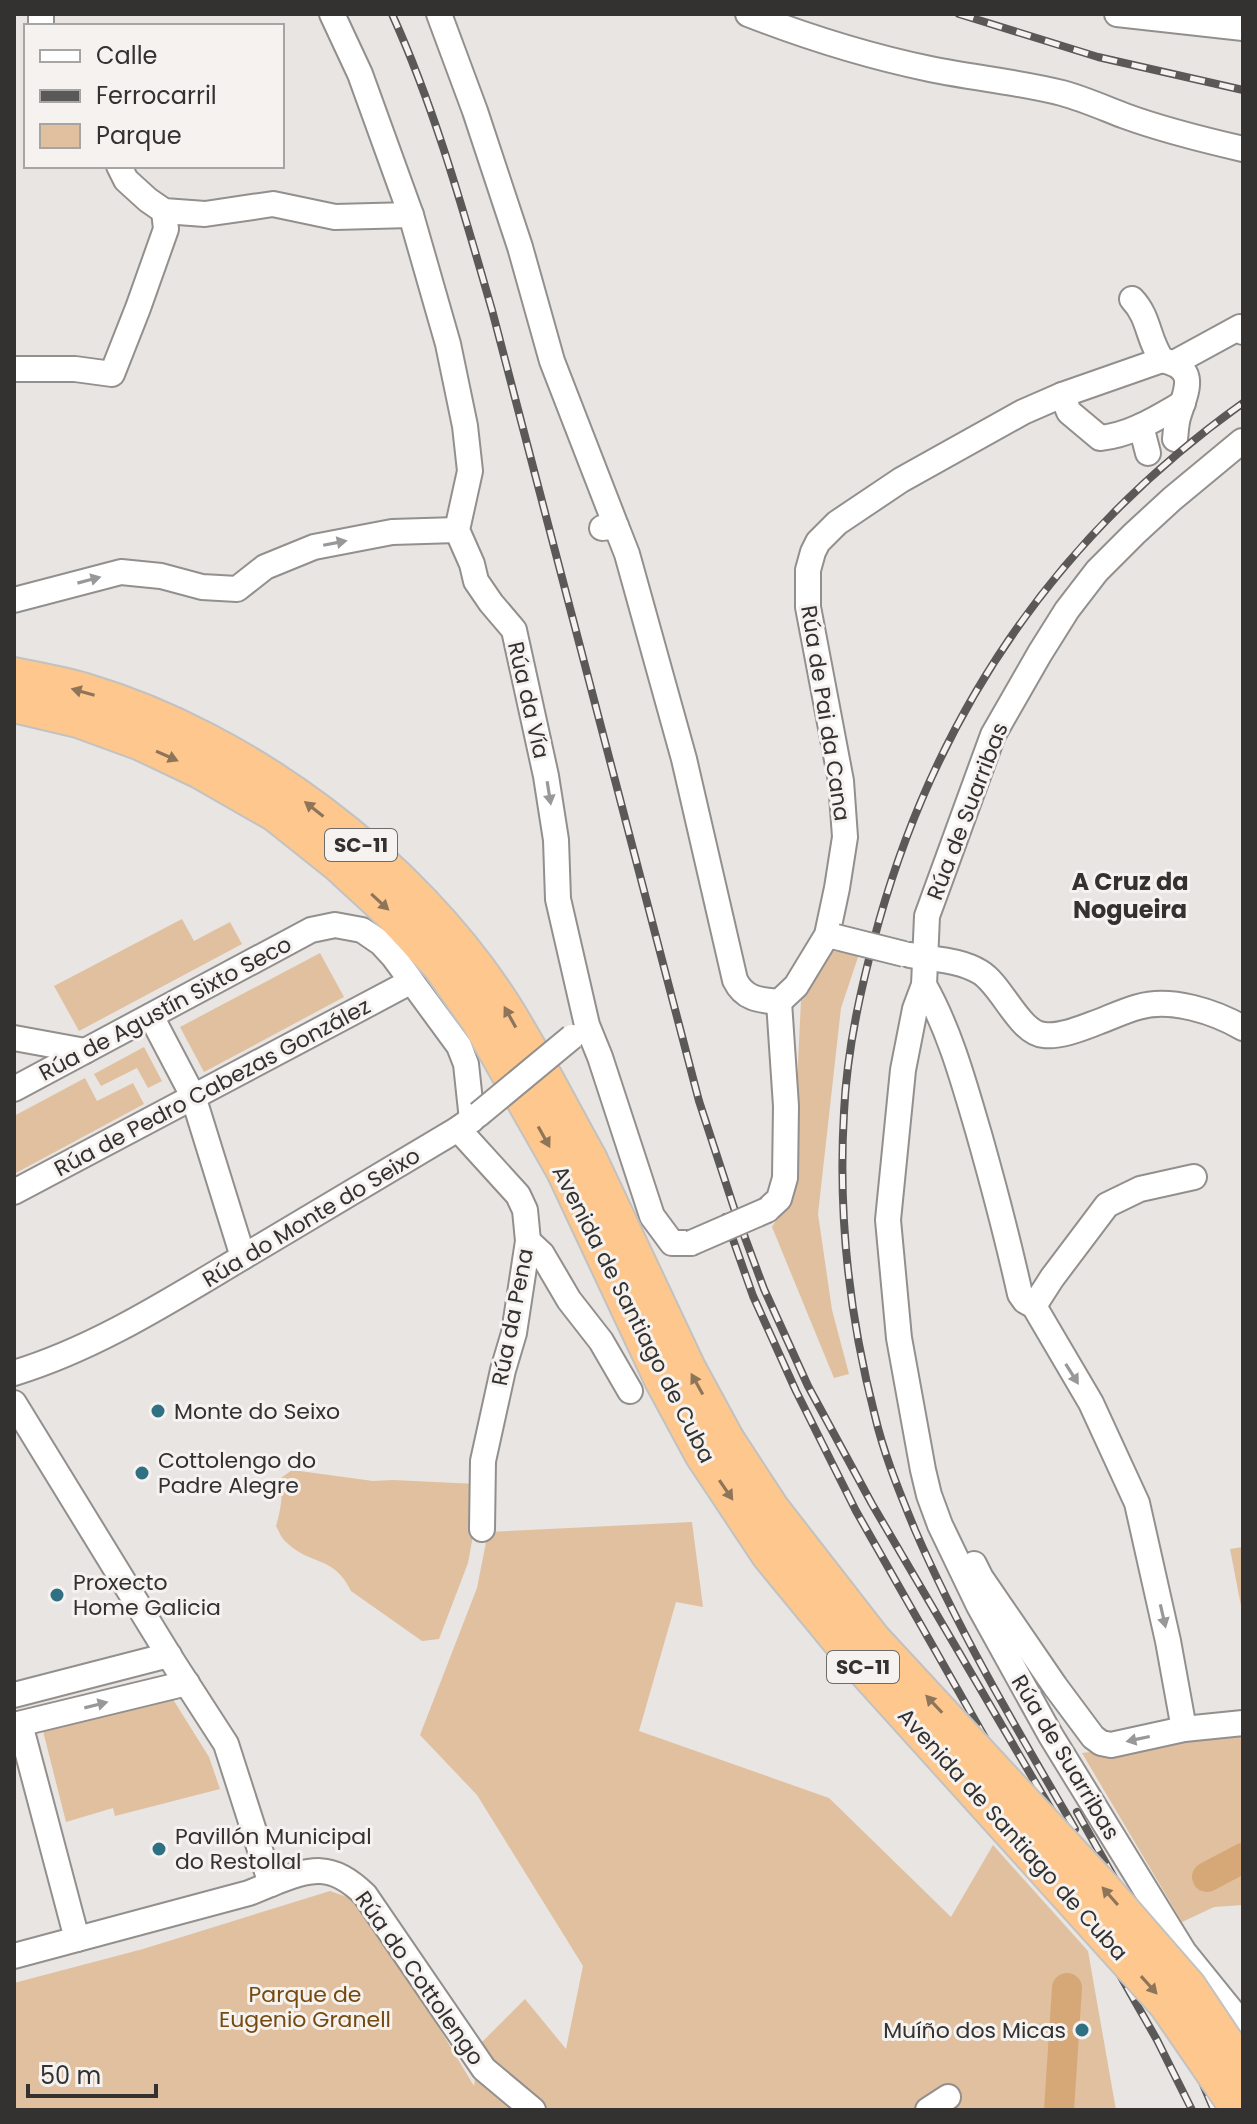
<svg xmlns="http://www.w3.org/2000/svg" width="1257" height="2124" font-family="Poppins,sans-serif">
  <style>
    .green { fill: #e0c09e }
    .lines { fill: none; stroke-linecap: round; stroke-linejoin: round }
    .river { stroke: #d6a877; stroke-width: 30 }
    .minor-casing { stroke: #928f8d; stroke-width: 28 }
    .highway-casing { stroke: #c2c2c1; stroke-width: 38 }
    .minor { stroke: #fff; stroke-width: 24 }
    .highway { stroke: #fdc78d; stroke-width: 34 }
    .rail-casing { stroke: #5a5958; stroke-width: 8 }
    .rail { stroke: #f5f2f0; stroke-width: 5; stroke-dasharray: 15; stroke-linecap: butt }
    .minor-bridge-casing { stroke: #928f8d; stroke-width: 28; stroke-linecap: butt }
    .highway-bridge-casing { stroke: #c2c2c1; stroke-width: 38; stroke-linecap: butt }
    .minor-bridge { stroke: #fff; stroke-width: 24 }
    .highway-bridge { stroke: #fdc78d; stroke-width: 34 }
    .oneway { fill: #999898 }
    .oneway2 { fill: #8e755a }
    .poi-dot { fill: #2f7183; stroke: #f5f2f0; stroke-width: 3 }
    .labels { text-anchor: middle; stroke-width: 6; stroke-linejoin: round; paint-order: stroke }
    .shield { fill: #f5f2f0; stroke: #6d6c6a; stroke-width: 2 }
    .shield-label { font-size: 20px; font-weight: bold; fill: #333231 }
    .street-label { font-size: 22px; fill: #333231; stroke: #f5f2f0 }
    .poi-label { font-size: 22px; fill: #333231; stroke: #f5f2f0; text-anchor: start }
    .park-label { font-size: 22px; fill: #764a0e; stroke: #f5f2f0 }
    .neighbourhood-label { font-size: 24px; font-weight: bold; fill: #343230; stroke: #f5f2f0 }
  </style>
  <rect width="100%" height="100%" fill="#e8e5e3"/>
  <g class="green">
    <polygon points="182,919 194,941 230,922 242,944 79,1031 54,986"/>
    <polygon points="832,951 859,954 841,1008 818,1214 832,1310 849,1374 834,1378 772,1227 792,1193 801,1000"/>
    <polygon points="320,953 344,997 204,1072 180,1027"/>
    <polygon points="144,1047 162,1081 148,1088 137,1068 101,1086 94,1074"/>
    <polygon points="85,1078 97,1101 133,1083 144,1104 14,1174 14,1116"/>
    <path d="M292,1470L373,1481L393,1480L477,1484L476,1519L468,1563L439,1639L422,1641L351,1591C334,1555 310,1566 286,1542C281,1538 279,1531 276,1526C281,1509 283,1496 281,1478Z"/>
    <polygon points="692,1522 703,1607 676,1602 639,1731 829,1798 951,1917 993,1845 1088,1951 1116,2110 14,2110 14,1983 143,1949 330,1891 364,1903 474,2086 480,2044 525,1999 566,2049 583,1966 477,1795 420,1735 477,1588 488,1532"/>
    <polygon points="1243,1547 1243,1616 1230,1549"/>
    <polygon points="169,1693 209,1757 220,1789 115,1816 113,1808 66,1822 42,1727"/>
    <polygon points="1243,1736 1243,1905 1214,1907 1182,1922 1082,1753 1194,1739"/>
  </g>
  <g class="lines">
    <g class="river">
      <polyline points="1207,1877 1243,1858"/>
      <polyline points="1059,2110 1067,1988"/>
    </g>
    <defs>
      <g id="minor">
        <polyline points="41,14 41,26"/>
        <polyline points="332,14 360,74 411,215 448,344 465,426 470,471 457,530 472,564 476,581 491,603 514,630 546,776 556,840 558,899 587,1025 600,1057 652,1216 672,1243 691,1243"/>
        <polyline points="439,14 475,111 520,247 552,361 616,526"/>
        <path d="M748,14C807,37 868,56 930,69C973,78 1019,82 1062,93C1084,99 1104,108 1125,116C1163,130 1204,140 1243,149"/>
        <polyline points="1117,14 1243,28"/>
        <polyline points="119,166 126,180 148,200 164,211 205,214 273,204 335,217 411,215"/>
        <path d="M1132,299C1150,318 1147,338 1162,360C1197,368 1188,387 1179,414C1176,422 1176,431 1175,439"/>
        <polyline points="1174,363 1240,327 1243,332"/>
        <polyline points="14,369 75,369 112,374 138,308 166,229 164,211"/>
        <path d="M1062,395L1069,412L1100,438C1131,435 1157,418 1183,403"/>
        <polyline points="1141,426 1148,453"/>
        <polyline points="1242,441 1172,499 1134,534 1097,571 1067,610 1040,653 993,735 927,916 924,985 915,1009 903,1070 888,1220 899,1338 923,1470 929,1495 940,1525 979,1606 1051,1736 1184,1952 1243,2025"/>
        <path d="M602,528L616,526L627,554L684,759L735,980C744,999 759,1000 779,1002"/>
        <polyline points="14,600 121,572 161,576 202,587 237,589 265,567 314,547 392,532 457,530"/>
        <path d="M910,955C934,960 958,959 980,972C1002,985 1019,1033 1044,1035C1061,1037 1082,1028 1098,1022C1111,1017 1124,1011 1138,1007C1171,997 1215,1012 1243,1028"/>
        <path d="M924,985C950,1031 964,1083 979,1134C994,1187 1008,1240 1020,1294L1025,1301L1034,1306L1091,1403L1137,1503L1168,1641L1184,1729"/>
        <polyline points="779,1002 796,986 827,935 837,888 845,837 841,781 808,607 808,570 813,552 818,542 837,523 901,480 1023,412 1062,395 1162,360"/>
        <polyline points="151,1016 193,1096 243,1257"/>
        <polyline points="14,1038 85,1051"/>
        <polyline points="14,1089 311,930 335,925 362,930 381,943 393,956 459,1046 466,1064 472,1120"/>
        <polyline points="458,1129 518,1195 525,1210 528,1241 514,1333 503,1370 483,1461 482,1529"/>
        <polyline points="14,1192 410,982"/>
        <polyline points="767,1210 779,1199 785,1178 786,1106 779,1002"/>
        <polyline points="528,1241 542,1254 569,1300 601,1341 630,1391"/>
        <polyline points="1034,1306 1052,1278 1107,1205 1140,1189 1194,1177"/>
        <path d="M14,1373C96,1348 169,1301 243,1257C315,1214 387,1172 458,1129L479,1114"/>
        <path d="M14,1403L173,1662L226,1744L271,1884C311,1868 332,1862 365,1895L484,2069L533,2110"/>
        <polyline points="974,1564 981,1578 1055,1686 1093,1737 1101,1743 1111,1745 1184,1729 1243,1723"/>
        <polyline points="14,1695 169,1655"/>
        <polyline points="20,1724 77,1939"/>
        <polyline points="14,1725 187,1683"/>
        <polyline points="14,1956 249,1893 271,1884"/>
        <polyline points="928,2110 948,2097"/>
      </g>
      <g id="highway">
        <path d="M14,675C37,680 62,684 85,691C247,739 412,863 503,1005C534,1054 561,1108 589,1158"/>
        <polyline points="14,705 78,720 141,743 200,771 275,814 339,865 390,912 440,966 479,1021 564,1171"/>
      </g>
    </defs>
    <use href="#minor" class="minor-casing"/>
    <use href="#highway" class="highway-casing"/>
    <use href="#minor" class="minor"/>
    <use href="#highway" class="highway"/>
    <defs>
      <g id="rail">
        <path d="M392,14C435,109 463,210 492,310L699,1101L734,1208L764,1289L808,1386L872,1504L1079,1857L1199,2075L1214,2110"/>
        <polyline points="959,14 1098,57 1243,90"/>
        <polyline points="725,1217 753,1296 796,1391 856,1511 1157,2040 1192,2110"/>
        <polyline points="1077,1812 1122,1892"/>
        <path d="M1075,1829C1018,1731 960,1634 915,1530C900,1493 884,1455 875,1416C849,1316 838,1214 844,1112C847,1047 862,983 879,921C940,706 1061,533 1243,403"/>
        <polyline points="1107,1884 1202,2050 1229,2110"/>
      </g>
    </defs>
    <use href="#rail" class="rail-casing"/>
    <use href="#rail" class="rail"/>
    <defs>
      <g id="minor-bridge">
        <polyline points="836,937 904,954"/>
        <polyline points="479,1114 572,1037"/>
        <polyline points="691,1243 767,1210"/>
      </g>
      <g id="highway-bridge">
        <polyline points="589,1158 688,1368 727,1440 772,1509 873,1639 1096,1880 1189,1987 1243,2068"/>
        <polyline points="564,1171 662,1380 702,1454 769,1555 852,1656 1166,2004 1239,2110"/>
      </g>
    </defs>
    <use href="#minor-bridge" class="minor-bridge-casing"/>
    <use href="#highway-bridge" class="highway-bridge-casing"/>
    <use href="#minor-bridge" class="minor-bridge"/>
    <use href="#highway-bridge" class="highway-bridge"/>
  </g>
  <defs><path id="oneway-solid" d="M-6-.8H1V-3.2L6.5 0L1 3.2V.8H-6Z" transform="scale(2)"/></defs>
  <g class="oneway">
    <use href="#oneway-solid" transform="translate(335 543) rotate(-11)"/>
    <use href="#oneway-solid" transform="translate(89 580) rotate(-15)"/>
    <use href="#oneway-solid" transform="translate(549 793) rotate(81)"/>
    <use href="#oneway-solid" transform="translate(1072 1374) rotate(58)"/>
    <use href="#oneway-solid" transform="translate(1163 1616) rotate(77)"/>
    <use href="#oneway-solid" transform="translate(96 1705) rotate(-14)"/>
    <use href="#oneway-solid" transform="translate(1138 1739) rotate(168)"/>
  </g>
  <g class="oneway2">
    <use href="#oneway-solid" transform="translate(83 692) rotate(-164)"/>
    <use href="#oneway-solid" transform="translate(167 756) rotate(24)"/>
    <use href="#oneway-solid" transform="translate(314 809) rotate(-142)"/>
    <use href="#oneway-solid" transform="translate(380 902) rotate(43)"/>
    <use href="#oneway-solid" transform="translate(510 1017) rotate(-119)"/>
    <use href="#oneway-solid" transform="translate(544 1137) rotate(61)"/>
    <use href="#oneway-solid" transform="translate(697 1384) rotate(-119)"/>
    <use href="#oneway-solid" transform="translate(726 1490) rotate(56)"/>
    <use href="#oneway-solid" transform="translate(934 1704) rotate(-133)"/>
    <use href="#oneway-solid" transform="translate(1110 1896) rotate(-131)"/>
    <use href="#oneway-solid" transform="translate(1149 1985) rotate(48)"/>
  </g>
  <g class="poi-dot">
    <circle cx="158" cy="1411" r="8"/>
    <circle cx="142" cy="1473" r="8"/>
    <circle cx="57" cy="1595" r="8"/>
    <circle cx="159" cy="1849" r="8"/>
    <circle cx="1082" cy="2030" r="8"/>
  </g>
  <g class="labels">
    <g class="shield">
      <rect x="325" y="829" width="72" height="32" rx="6"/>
      <rect x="827" y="1651" width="72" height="32" rx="6"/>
    </g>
    <g class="shield-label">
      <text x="361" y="852">SC-11</text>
      <text x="863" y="1674">SC-11</text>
    </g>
    <g class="street-label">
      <text transform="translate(529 700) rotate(77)" y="8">Rúa da Vía</text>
      <text transform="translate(826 713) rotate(81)" y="8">Rúa de Pai da Cana</text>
      <text transform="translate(967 811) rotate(-69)" y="8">Rúa de Suarribas</text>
      <text transform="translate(165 1008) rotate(-28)" y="8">Rúa de Agustín Sixto Seco</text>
      <text transform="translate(212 1087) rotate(-28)" y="8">Rúa de Pedro Cabezas González</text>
      <text transform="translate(311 1217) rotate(-31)" y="8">Rúa do Monte do Seixo</text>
      <text transform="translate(634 1314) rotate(63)" y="8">Avenida de Santiago de Cuba</text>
      <text transform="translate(512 1317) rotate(-79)" y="8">Rúa da Pena</text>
      <text transform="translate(1066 1757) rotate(59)" y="8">Rúa de Suarribas</text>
      <text transform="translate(1013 1834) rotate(48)" y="8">Avenida de Santiago de Cuba</text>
      <text transform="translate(420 1978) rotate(55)" y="8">Rúa do Cottolengo</text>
    </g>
    <g class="poi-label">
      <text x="174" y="1419">Monte do Seixo</text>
      <text x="158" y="1468">Cottolengo do<tspan x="158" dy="25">Padre Alegre</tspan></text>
      <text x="73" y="1590">Proxecto<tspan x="73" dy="25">Home Galicia</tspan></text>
      <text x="175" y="1844">Pavillón Municipal<tspan x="175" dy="25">do Restollal</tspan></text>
      <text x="1066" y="2038" text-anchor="end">Muíño dos Micas</text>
    </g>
    <g class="park-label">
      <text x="305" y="2002">Parque de<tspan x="305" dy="25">Eugenio Granell</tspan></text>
    </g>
    <g class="neighbourhood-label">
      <text x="1130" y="890">A Cruz da<tspan x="1130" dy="28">Nogueira</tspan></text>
    </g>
  </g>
  <rect width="1257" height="2124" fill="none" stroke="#333231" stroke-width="32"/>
  <rect x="24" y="24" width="260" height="144" fill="#f5f2f0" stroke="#a7a5a4" stroke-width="2"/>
  <rect x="40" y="50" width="40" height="12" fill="#ffffff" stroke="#a7a5a4" stroke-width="2"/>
  <text x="96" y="64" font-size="24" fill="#333231">Calle</text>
  <rect x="40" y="90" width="40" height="12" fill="#5a5958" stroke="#a7a5a4" stroke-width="2"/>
  <text x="96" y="104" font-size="24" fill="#333231">Ferrocarril</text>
  <rect x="40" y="124" width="40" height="24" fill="#e0c09e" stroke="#a7a5a4" stroke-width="2"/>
  <text x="96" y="144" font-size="24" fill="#333231">Parque</text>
  <path d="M28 2084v12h128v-12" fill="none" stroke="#333231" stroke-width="4"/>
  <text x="40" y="2084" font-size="24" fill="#333231" stroke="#f5f2f0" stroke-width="6" paint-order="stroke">50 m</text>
</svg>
